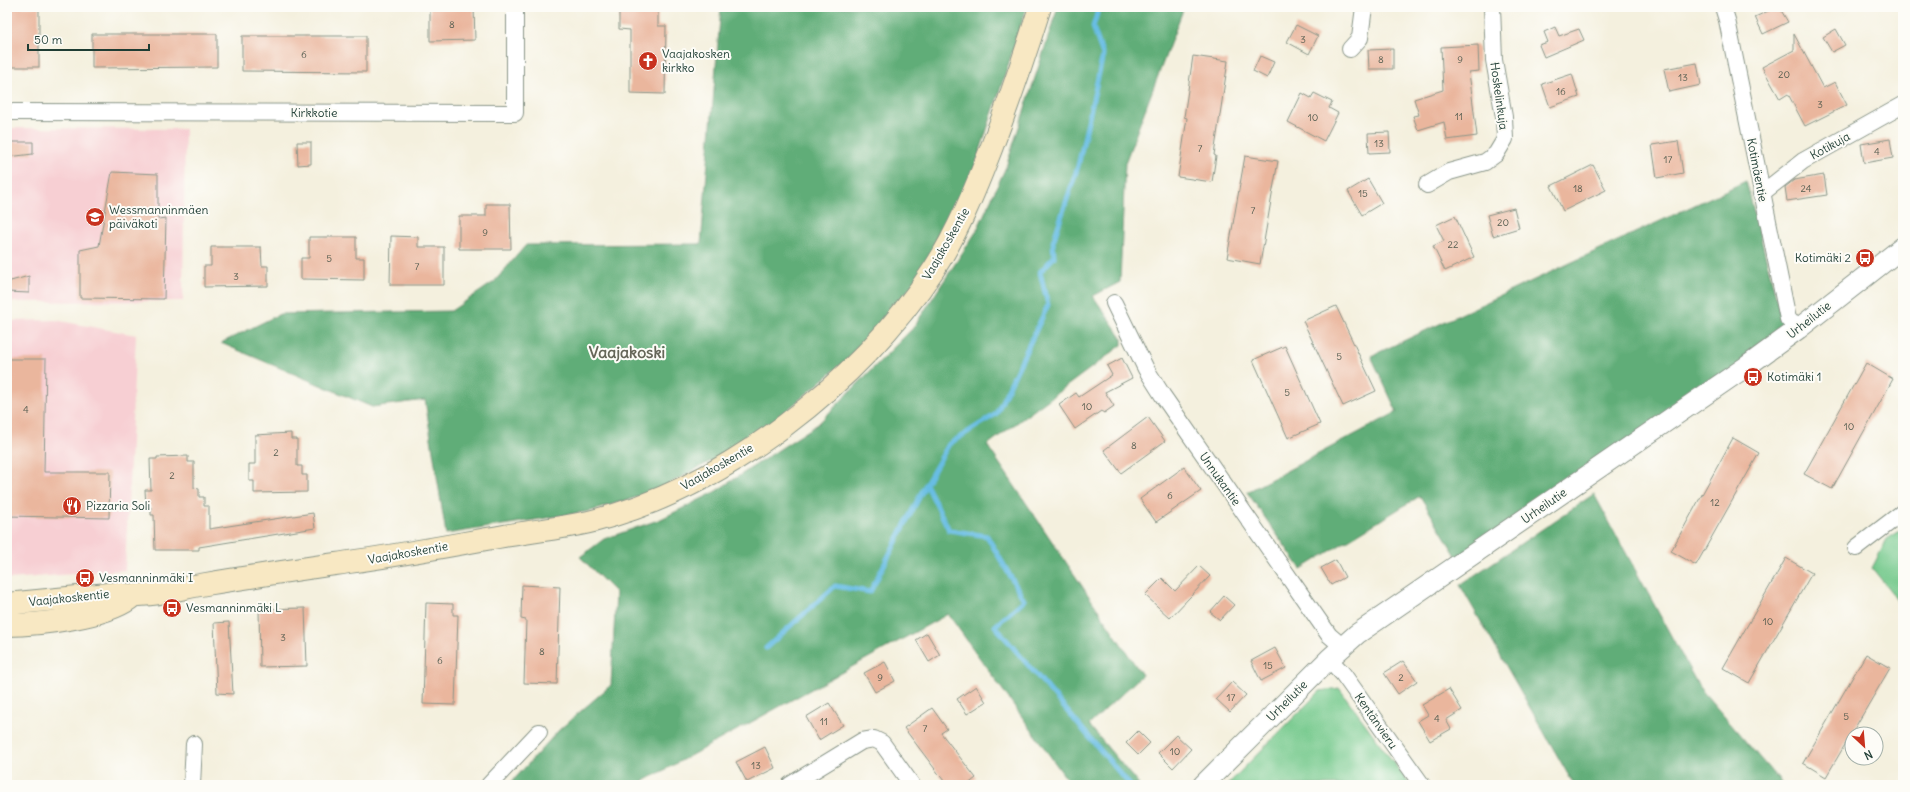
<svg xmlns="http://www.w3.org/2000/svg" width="1910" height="792" font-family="Delius,sans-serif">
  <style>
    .built { fill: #f7cfd3 }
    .green { fill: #75c98c; stroke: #4a8360 }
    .forest { fill: #60ad78; stroke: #407556 }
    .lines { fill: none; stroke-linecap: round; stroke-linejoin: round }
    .stream { stroke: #67bde4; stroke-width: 5 }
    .building { fill: #eab69d }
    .minor-casing { stroke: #8a9689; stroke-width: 18 }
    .tertiary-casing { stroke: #8a9689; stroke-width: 22 }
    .secondary-casing { stroke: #8a9689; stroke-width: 24 }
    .minor { stroke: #fff; stroke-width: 16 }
    .tertiary { stroke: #fff; stroke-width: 20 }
    .secondary { stroke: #f8e8c3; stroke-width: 22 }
    .labels { text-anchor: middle; stroke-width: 4; stroke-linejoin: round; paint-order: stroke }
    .number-label { font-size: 10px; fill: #525b4e }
    .poi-label { font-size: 12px; fill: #1f3d34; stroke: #fdfcf7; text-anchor: start }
    .street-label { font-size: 12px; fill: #1f3d34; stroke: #fdfcf7 }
    .district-label { font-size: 16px; font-weight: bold; fill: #666759; stroke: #fdfcf7 }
  </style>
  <rect width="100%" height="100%" fill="#fdfcf7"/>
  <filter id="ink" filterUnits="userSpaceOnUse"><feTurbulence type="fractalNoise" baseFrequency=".025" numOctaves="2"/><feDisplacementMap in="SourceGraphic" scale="8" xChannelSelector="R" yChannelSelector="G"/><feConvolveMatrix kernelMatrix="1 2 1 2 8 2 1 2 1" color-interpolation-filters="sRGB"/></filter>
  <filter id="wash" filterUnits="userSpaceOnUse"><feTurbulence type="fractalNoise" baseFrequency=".012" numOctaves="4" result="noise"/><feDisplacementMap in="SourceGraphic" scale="16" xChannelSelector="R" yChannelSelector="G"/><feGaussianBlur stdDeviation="0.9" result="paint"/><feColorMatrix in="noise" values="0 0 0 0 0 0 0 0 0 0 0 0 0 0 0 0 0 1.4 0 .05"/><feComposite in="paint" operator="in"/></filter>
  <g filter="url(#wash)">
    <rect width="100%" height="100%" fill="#f4f0de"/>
    <g class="built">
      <polygon points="12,128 185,129 183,301 7,302 7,133"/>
      <polygon points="55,320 136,335 125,570 9,579 7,579 7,321"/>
    </g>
    <g class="green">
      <polygon points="1903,529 1903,611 1896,598 1872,568 1887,539"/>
      <polygon points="1339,688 1410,785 1227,785 1320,691"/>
    </g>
    <g class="forest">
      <polygon points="721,7 1027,7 965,197 930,261 892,312 848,359 755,437 654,492 591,511 446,534 425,400 372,407 221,343 280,314 451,311 494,282 526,245 701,244"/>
      <polygon points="1058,7 1184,7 1125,163 1120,282 1093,296 1122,338 1122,345 987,445 1142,675 1089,725 1139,785 1071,785 948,614 637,785 509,785 559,730 611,685 616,593 580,557 604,539 661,519 713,493 818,424 913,328 976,232 1006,167"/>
      <polygon points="1746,181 1786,335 1458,559 1420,496 1301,569 1247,492 1397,412 1371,356"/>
      <polygon points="1594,494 1699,687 1783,785 1574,785 1460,585"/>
    </g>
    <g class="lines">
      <g class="stream">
        <polyline points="1099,7 1093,27 1103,55 1078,166 1053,242 1054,257 1040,272 1048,305 996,414 949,444 926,484 949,530 987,536 1024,600 995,626 1130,785"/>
        <polyline points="766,648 835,586 870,592 926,484"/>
      </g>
    </g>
    <g id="blocks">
      <g class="building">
        <rect x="7" y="7" width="32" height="60"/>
        <polygon points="430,7 474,7 475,40 430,41"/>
        <polygon points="619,7 658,7 658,26 666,26 665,94 630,93 630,30 619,29"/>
        <polygon points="1777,7 1779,7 1788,22 1763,34 1755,17"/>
        <polygon points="1296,25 1318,36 1309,54 1287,42"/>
        <polygon points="1555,27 1559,36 1579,29 1584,40 1544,57 1539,45 1548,42 1544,32"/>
        <polygon points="1836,29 1845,45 1832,52 1823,37"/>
        <polygon points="92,34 217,34 217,67 92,68"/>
        <polygon points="1794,34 1823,88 1835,82 1847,105 1805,126 1788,94 1780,99 1762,67 1794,50"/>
        <polygon points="242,36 366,36 366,72 242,71"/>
        <polygon points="1478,45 1479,71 1469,72 1477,136 1447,140 1444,122 1418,130 1413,116 1419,115 1414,99 1443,90 1441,47"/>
        <polygon points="1393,49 1393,69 1369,69 1368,50"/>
        <polygon points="1193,56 1228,61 1214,155 1216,156 1212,182 1178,177 1187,118 1184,117"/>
        <polygon points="1260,56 1274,62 1267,78 1253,71"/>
        <polygon points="1697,63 1701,85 1669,92 1664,69"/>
        <polygon points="1572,74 1579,97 1550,107 1542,84"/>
        <polygon points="1302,93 1311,98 1314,93 1332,102 1329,108 1338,113 1324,141 1288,122"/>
        <polygon points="1389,132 1390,152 1369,153 1368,133"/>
        <polygon points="1890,139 1893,158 1864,163 1861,144"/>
        <polygon points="1678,141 1683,173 1657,178 1652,145"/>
        <polygon points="7,142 33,142 33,154 8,157"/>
        <polygon points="297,142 311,142 311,164 298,165"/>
        <polygon points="1245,156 1278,161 1260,264 1227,258"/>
        <polygon points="1593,165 1606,190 1563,211 1551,186"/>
        <polygon points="112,172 158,174 158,219 166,218 164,299 80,298 80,250 99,246"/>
        <polygon points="1824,175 1827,195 1787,201 1785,187 1794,180"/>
        <polygon points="1368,179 1382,203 1362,215 1348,191"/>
        <polygon points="486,204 510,204 511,249 459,249 459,216 486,216"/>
        <polygon points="1514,208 1519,228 1493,236 1487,215"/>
        <polygon points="1455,216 1474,257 1445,271 1433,246 1444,241 1436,225"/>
        <polygon points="391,236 418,237 418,247 444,247 444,285 390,285"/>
        <polygon points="309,237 356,237 356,258 364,258 364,280 301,279 301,258 309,258"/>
        <polygon points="211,247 261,247 262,266 268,266 268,286 204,287 204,266 211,266"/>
        <polygon points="29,276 29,293 7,292 7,282"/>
        <polygon points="1336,306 1376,391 1343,406 1303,321"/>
        <polygon points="1285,346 1320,424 1288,438 1253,360"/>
        <polygon points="1122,358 1132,378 1105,392 1114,406 1104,413 1101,411 1075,429 1059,405 1076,393 1079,397 1112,375 1107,366"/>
        <polygon points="7,359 46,359 44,472 110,472 109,518 7,516"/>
        <polygon points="1866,363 1893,379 1832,489 1804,474"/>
        <polygon points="1148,417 1165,441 1121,473 1104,450"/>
        <polygon points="291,433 291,439 297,439 297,466 302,466 302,475 307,475 307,492 254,493 254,481 249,481 249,464 255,464 255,435"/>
        <polygon points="1733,438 1759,453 1696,565 1671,551"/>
        <polygon points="188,456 188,462 194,462 194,488 199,489 199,497 204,497 204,506 209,506 209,529 313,513 315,528 199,547 199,550 155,550 154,515 151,515 151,507 146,507 145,490 151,490 150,459 157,459 157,457"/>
        <polygon points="1184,467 1201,491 1156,522 1140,499"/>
        <polygon points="1786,558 1812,573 1749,683 1723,668"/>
        <polygon points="1336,560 1345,577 1331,585 1321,568"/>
        <polygon points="1199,566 1210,576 1170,618 1145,595 1162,578 1175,591"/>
        <polygon points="522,585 560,587 557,684 524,683 526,620 521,619"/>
        <polygon points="1224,596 1234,605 1220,620 1210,612"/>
        <polygon points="426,603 453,604 453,615 458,615 455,705 423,704"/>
        <polygon points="305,608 307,666 260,667 259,609"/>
        <polygon points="229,622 233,694 217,693 214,623"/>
        <polygon points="927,633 940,655 929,662 916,640"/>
        <polygon points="1275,648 1286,668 1261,681 1251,661"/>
        <polygon points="1866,654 1890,668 1826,777 1803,763"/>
        <polygon points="1403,661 1417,681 1398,694 1384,673"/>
        <polygon points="885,662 895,681 875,692 864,673"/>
        <polygon points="1232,682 1246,695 1230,712 1216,699"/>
        <polygon points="976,686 986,702 967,714 957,699"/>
        <polygon points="1449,689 1462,710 1446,720 1451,729 1430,741 1418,721 1428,715 1422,705"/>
        <polygon points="829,703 843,725 819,740 806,717"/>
        <polygon points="932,708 947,729 941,733 976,778 967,785 947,785 904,728"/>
        <polygon points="1138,731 1150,743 1138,755 1126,743"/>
        <polygon points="1176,735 1191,749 1173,768 1158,753"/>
        <polygon points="765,747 775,768 747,782 736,762"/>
      </g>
    </g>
  </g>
  <g filter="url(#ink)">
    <use href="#blocks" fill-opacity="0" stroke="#8a9689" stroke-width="1"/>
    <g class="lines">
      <defs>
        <g id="minor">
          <polyline points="1723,7 1727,20 1788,319 1798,329"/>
          <polyline points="1350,49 1360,38 1364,7"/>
          <polyline points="7,112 515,113 515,7"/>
          <polyline points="1427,185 1449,172 1485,162 1496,154 1505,139 1504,117 1494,60 1492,7"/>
          <polyline points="1761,194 1803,161 1903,105"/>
          <polyline points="1114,303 1146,369 1163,396 1329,635 1342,646"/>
          <polyline points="1856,548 1903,512"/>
          <polyline points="1329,659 1343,674 1422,785"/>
          <polyline points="192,785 194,744"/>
          <polyline points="489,785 539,732"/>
          <polyline points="790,785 862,741 874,739 882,743 912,785"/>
        </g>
        <polyline id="tertiary" points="1203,785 1329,659 1357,634 1747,366 1798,329 1903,247"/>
        <g id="secondary">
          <path d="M7,604L118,593C144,600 179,588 206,584C254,576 302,569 349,562C401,555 452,545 504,536C533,531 564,528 593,521C725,488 860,382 934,269C958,232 975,190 991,149C1009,102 1025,55 1040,7"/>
          <path d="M7,625C38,625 105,617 129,599"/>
        </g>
      </defs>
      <use href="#minor" class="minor-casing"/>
      <use href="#tertiary" class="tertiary-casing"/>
      <use href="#secondary" class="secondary-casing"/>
      <use href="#minor" class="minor"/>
      <use href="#tertiary" class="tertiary"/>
      <use href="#secondary" class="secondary"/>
    </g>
  </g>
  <defs>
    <symbol id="church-disc" viewBox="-11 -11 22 22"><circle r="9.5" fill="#c8321e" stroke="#fdfcf7"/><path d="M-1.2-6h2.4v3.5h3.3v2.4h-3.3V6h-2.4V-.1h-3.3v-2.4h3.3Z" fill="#fff"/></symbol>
    <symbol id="school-disc" viewBox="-11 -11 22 22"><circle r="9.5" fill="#c8321e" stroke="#fdfcf7"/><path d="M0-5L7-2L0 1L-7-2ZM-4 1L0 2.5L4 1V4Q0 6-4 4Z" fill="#fff"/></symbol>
    <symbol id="bus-disc" viewBox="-11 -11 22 22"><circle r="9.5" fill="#c8321e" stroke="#fdfcf7"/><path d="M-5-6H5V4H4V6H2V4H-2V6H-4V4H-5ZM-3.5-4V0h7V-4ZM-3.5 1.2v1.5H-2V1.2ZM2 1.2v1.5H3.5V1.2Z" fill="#fff"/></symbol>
    <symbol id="restaurant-disc" viewBox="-11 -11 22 22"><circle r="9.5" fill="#c8321e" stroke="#fdfcf7"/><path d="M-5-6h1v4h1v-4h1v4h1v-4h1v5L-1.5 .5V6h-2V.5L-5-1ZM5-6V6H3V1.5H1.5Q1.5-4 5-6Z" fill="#fff"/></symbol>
  </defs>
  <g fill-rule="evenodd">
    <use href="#church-disc" x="637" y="50" width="22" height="22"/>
    <use href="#school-disc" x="84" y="206" width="22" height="22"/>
    <use href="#bus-disc" x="1854" y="247" width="22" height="22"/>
    <use href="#bus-disc" x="1742" y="366" width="22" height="22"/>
    <use href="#restaurant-disc" x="61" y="495" width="22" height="22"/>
    <use href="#bus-disc" x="74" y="567" width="22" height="22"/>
    <use href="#bus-disc" x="161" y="597" width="22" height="22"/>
  </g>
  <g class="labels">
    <g class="number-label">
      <text x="452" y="28">8</text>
      <text x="1303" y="43">3</text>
      <text x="304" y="58">6</text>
      <text x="1381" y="63">8</text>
      <text x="1460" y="63">9</text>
      <text x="1784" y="78">20</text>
      <text x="1683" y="81">13</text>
      <text x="1561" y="95">16</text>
      <text x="1820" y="108">3</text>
      <text x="1459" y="120">11</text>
      <text x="1313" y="121">10</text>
      <text x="1379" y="147">13</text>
      <text x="1200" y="152">7</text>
      <text x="1877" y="155">4</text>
      <text x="1668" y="163">17</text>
      <text x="1578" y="192">18</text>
      <text x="1806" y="192">24</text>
      <text x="1363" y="197">15</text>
      <text x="1253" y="214">7</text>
      <text x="1503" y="226">20</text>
      <text x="485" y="236">9</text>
      <text x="1453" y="248">22</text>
      <text x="329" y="262">5</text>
      <text x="417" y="270">7</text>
      <text x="236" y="280">3</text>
      <text x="1339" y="360">5</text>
      <text x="1287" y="396">5</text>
      <text x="1087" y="410">10</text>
      <text x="26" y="413">4</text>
      <text x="1849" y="430">10</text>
      <text x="1134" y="449">8</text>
      <text x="276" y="456">2</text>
      <text x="172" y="479">2</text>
      <text x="1170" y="499">6</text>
      <text x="1715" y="506">12</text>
      <text x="1768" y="625">10</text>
      <text x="283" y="641">3</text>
      <text x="542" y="655">8</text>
      <text x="440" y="664">6</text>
      <text x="1268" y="669">15</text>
      <text x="880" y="681">9</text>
      <text x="1401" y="681">2</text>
      <text x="1231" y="701">17</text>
      <text x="1846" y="720">5</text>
      <text x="1437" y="722">4</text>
      <text x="824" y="725">11</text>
      <text x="925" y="732">7</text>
      <text x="1175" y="755">10</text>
      <text x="756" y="769">13</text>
    </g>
    <g class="poi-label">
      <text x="662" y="58">Vaajakosken<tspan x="662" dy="14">kirkko</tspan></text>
      <text x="109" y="214">Wessmanninmäen<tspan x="109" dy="14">päiväkoti</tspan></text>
      <text x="1851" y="262" text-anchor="end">Kotimäki 2</text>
      <text x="1767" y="381">Kotimäki 1</text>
      <text x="86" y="510">Pizzaria Soli</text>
      <text x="99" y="582">Vesmanninmäki I</text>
      <text x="186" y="612">Vesmanninmäki L</text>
    </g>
    <g class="street-label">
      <text transform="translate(1499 96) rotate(82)" y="4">Hoskelinkuja</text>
      <text x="314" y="117">Kirkkotie</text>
      <text transform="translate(1830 146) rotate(-29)" y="4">Kotikuja</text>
      <text transform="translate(1757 170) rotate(79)" y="4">Kotimäentie</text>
      <text transform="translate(946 244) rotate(-60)" y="4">Vaajakoskentie</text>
      <text transform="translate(1809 320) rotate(-38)" y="4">Urheilutie</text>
      <text transform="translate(717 467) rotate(-30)" y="4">Vaajakoskentie</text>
      <text transform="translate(1220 479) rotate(55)" y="4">Unnukantie</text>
      <text transform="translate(1544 506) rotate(-35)" y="4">Urheilutie</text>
      <text transform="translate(408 553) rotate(-10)" y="4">Vaajakoskentie</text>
      <text transform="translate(69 598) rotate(-6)" y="4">Vaajakoskentie</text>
      <text transform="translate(1287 701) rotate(-45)" y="4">Urheilutie</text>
      <text transform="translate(1376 721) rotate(55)" y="4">Kentänvieru</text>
    </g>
    <g class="district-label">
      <text x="627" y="358">Vaajakoski</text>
    </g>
  </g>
  <rect width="1910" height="792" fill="none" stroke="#fdfcf7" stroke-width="24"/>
  <g transform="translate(1864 746) rotate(154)"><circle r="19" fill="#fdfcf7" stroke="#a4b0a9"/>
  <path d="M0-3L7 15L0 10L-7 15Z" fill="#c8321e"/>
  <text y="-6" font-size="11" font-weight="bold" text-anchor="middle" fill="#1f3d34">N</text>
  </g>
  <path d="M28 44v6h121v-6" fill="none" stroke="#1f3d34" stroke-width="2"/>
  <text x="34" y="44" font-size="12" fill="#1f3d34" stroke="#fdfcf7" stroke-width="3" paint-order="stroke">50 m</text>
</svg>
